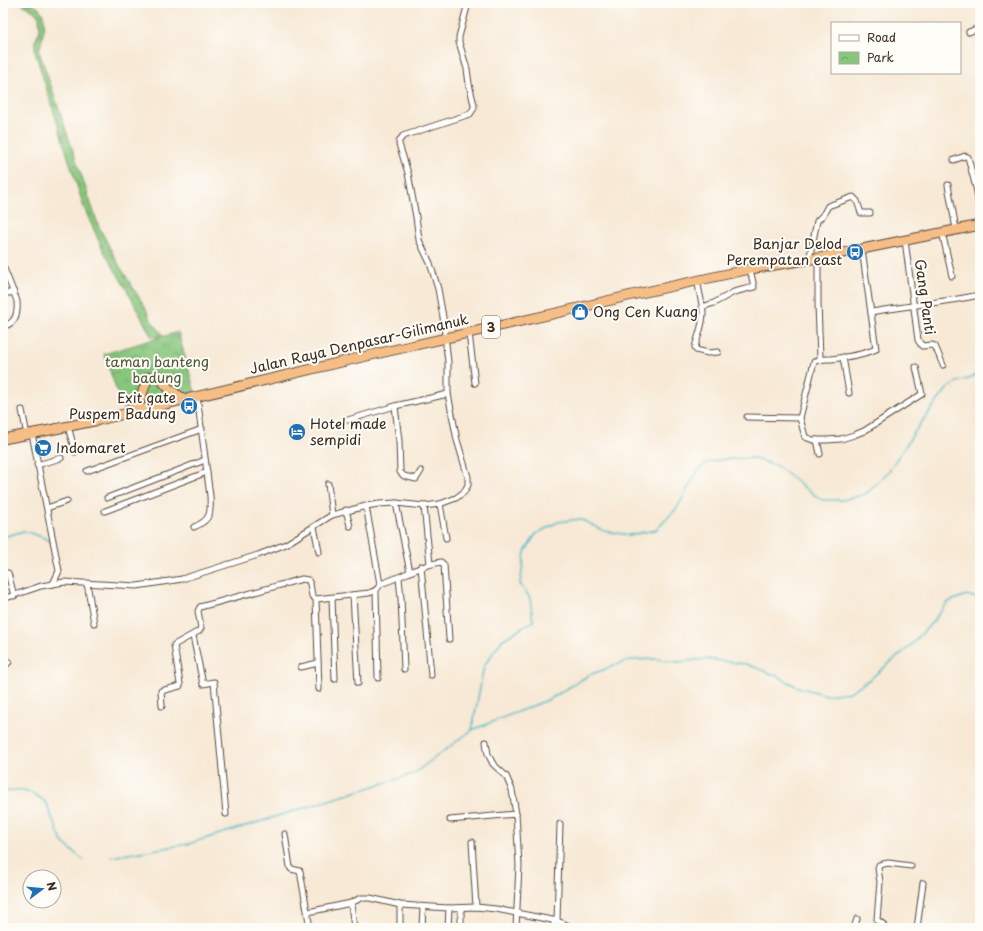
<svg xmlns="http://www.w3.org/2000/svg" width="983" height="931" font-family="'Playpen Sans',sans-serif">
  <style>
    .grass { fill: url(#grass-tufts); stroke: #61784e }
    .park { fill: url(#park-crowns); stroke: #61784e }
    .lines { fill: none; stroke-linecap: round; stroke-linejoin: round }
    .stream { stroke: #4cbac5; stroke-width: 1.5 }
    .street-casing { stroke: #574739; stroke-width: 7 }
    .highway-casing { stroke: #574739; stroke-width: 11 }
    .street { stroke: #fff; stroke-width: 5 }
    .highway { stroke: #f6be87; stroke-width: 9 }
    .labels { text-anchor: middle; stroke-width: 4; stroke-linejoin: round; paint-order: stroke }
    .shield { fill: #fdfcf7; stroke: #75695f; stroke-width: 1 }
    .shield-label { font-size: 13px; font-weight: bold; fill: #3b2a1e }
    .poi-label { font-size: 14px; fill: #3b2a1e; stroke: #fdfcf7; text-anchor: start }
    .street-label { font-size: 14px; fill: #3b2a1e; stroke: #fdfcf7 }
    .park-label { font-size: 14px; fill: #52593a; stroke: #fdfcf7 }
  </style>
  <defs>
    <pattern id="grass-tufts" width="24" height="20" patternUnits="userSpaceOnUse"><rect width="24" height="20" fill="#87c67d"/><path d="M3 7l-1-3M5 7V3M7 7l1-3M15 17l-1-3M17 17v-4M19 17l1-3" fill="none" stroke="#70a166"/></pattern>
    <pattern id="park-crowns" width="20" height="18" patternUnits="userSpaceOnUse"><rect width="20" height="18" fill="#87c67d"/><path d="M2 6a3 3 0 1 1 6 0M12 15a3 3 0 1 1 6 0" fill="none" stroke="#70a166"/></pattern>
  </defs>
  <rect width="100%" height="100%" fill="#fdfcf7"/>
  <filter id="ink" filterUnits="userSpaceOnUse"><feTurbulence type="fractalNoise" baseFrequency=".025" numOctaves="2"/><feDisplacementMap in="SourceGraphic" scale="8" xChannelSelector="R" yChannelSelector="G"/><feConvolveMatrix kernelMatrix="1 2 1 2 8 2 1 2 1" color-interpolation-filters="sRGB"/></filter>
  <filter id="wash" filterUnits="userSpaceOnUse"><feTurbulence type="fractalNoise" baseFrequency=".012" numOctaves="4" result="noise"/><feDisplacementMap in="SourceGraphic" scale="16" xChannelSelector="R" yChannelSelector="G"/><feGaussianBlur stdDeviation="0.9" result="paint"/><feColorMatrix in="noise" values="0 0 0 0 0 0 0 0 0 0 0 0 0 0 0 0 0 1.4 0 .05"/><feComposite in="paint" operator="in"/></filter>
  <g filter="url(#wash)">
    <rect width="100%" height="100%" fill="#f7e9d5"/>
    <path class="grass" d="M20,3C53,3 45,29 39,51L99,227L119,265L145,307L151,320L163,335L156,337L151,336L128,292L103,250L84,208L35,52V41L40,30L39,17L34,11Z"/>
    <polygon class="park" points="178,332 195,392 123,409 104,354"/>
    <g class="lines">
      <g class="stream">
        <polyline points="3,537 24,531 42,537 52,542"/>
        <polyline points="472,730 484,666 502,640 533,621 530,598 520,584 525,552 536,534 558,522 580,519 604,531 629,535 656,530 677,508 698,470 708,462 725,459 752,458 777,466 806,489 822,500 843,500 866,494 888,472 920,424 947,389 957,382 968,379 980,372"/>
        <path d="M3,793C9,791 16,789 22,790C29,790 44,799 47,805L62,842L83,860"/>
        <polyline points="111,857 188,844 413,774 472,730 550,699 589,675 630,660 656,659 678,662 707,659 746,664 775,675 798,687 827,695 850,692 870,679 908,648 929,626 948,602 967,595 980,599"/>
      </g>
    </g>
  </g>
  <g filter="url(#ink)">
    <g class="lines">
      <defs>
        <g id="street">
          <polyline points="969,32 976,29 980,28"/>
          <polyline points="954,160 965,156 968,157 977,192 980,214"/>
          <polyline points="948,185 956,229"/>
          <polyline points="942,232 952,276"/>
          <polyline points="905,240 918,340 922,346 932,345 935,346 943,365"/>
          <path d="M862,249L876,349C863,355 846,357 832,359C825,359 820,358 814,362L800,418L805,437L813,440H827L841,439L854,435L864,431L922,394L916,367"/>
          <polyline points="818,258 818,303 820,358"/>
          <polyline points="809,260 817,221 823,215 828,206 853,197 857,201 861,213 870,213"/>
          <path d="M3,266L17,301C18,312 16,324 3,326"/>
          <path d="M698,281C698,292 703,303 703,313C703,325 698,336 695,347L696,350L708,353L718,352"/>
          <polyline points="3,294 14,292"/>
          <polyline points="702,307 714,303 734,292 754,287 750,269"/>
          <path d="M871,312C907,306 944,302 980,295"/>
          <polyline points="469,333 475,383"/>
          <polyline points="843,357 849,393"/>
          <polyline points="395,406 399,441 400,472 404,476 416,479 421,471"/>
          <polyline points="22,410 27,435"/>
          <polyline points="747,417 800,418"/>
          <polyline points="348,420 395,406 448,394"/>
          <polyline points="68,426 75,452"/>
          <polyline points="32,434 59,571 53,584"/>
          <polyline points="817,440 820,454"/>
          <polyline points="37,465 61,458"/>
          <polyline points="87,471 202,429"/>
          <polyline points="328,484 332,515"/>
          <polyline points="107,498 205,460"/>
          <polyline points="396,503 410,572"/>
          <polyline points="440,504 446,538"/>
          <polyline points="366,506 380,584"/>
          <polyline points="424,506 430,564"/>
          <polyline points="47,508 67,501"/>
          <polyline points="346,510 350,526"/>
          <polyline points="105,511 207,472"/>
          <path d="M194,527C211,520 211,513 210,496L197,396"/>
          <polyline points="314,527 319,552"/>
          <polyline points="421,566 431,675"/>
          <polyline points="8,573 14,596"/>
          <polyline points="399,578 401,598 404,669"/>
          <polyline points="87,583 94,623"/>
          <polyline points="376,591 378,678"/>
          <polyline points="353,595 358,683"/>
          <polyline points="332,598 335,679"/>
          <polyline points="3,599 41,586 64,582 137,586 182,579 258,555 286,544 332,515 366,506 379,504 396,503 424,506 440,504 456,498 464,492 468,485 468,477 457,440 448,394 448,362 443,317 438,289 430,263 419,240 416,217 408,173 399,144 399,141 403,136 470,114 474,108 474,105 469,84 467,69 459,42 459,37 468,3"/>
          <polyline points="193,636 203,684 214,682 226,814"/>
          <polyline points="301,667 318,663"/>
          <polyline points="3,668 9,662"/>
          <path d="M319,689L316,599L369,593C374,591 378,590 380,584C401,578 419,565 441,562L444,565L449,639"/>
          <polyline points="162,706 161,691 180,686 180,684 174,645 199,631 201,628 198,611 200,607 302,579 308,580 310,584 312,596 316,599"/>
          <polyline points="486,742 488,754 493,764 506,776 512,790 516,814 519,865 516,928"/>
          <polyline points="450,820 516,814"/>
          <polyline points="285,834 290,867 291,869 300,871 310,928"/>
          <polyline points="472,842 476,907"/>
          <polyline points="351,903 354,928"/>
          <polyline points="461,908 461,928"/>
          <polyline points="308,912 351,903 361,898 370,898 400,905 449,908 476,907 496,909 557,921 574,928 580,928"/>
          <polyline points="557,921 560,824"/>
          <polyline points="400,928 400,905"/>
          <polyline points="422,928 423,907"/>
          <polyline points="448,928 449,908"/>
          <polyline points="554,928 554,920"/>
          <polyline points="854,928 857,919"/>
          <polyline points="884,928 883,924 877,920 880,882 878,868 879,865 888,863 911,866"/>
          <polyline points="917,928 923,883"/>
        </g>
        <g id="highway">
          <path d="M158,376C166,386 173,394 185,399"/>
          <polyline points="130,412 139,403 148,377"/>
          <polyline points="3,439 45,431 99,420 358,358 561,312 632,295 750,269 818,258 980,225"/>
        </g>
      </defs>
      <use href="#street" class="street-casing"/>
      <use href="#highway" class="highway-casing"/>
      <use href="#street" class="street"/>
      <use href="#highway" class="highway"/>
    </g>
  </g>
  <defs>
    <symbol id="bus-disc" viewBox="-11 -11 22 22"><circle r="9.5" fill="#1f6fb2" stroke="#fdfcf7"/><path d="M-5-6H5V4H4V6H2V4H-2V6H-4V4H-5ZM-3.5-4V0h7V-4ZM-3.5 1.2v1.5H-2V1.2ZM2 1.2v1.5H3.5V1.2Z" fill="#fff"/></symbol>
    <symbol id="shop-disc" viewBox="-11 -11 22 22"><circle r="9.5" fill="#1f6fb2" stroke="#fdfcf7"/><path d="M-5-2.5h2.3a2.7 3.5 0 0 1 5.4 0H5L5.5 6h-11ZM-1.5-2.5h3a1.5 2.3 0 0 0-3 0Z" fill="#fff"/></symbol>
    <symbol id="hotel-disc" viewBox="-11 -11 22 22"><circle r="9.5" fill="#1f6fb2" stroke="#fdfcf7"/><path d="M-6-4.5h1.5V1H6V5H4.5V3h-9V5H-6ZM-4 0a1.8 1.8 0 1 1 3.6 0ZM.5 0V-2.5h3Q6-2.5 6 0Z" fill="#fff"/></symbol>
    <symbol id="supermarket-disc" viewBox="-11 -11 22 22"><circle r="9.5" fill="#1f6fb2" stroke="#fdfcf7"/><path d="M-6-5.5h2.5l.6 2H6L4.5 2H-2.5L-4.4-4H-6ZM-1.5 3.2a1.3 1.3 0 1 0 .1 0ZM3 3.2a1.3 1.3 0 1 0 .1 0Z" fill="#fff"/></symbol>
  </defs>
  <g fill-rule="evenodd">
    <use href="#bus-disc" x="845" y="242" width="20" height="20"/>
    <use href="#shop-disc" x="570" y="302" width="20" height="20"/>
    <use href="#bus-disc" x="179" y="396" width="20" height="20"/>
    <use href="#hotel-disc" x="287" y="422" width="20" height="20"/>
    <use href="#supermarket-disc" x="33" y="438" width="20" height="20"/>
  </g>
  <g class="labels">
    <rect class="shield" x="482" y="316" width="18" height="22" rx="3"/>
    <g class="shield-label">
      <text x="491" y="332">3</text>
    </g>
    <g class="poi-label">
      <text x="842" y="249" text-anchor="end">Banjar Delod<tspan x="842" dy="16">Perempatan east</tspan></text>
      <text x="593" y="317">Ong Cen Kuang</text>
      <text x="176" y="403" text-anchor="end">Exit gate<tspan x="176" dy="16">Puspem Badung</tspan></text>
      <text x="310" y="429">Hotel made<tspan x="310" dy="16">sempidi</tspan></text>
      <text x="56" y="453">Indomaret</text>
    </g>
    <g class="street-label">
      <text transform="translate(925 297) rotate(82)" y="5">Gang Panti</text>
      <text transform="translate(359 344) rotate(-13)" y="5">Jalan Raya Denpasar-Gilimanuk</text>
    </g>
    <g class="park-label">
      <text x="157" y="367">taman banteng<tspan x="157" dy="16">badung</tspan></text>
    </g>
  </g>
  <rect width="983" height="931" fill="none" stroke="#fdfcf7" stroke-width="16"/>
  <rect x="831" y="22" width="130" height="52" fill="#fdfcf7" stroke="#afa8a0"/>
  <rect x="839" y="35" width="20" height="6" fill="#ffffff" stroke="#afa8a0"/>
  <text x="867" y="42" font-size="12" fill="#3b2a1e">Road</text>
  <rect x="839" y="52" width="20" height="12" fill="url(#park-crowns)" stroke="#afa8a0"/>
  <text x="867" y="62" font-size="12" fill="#3b2a1e">Park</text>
  <g transform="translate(42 889) rotate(74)"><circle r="19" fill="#fdfcf7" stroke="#afa8a0"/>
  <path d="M0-3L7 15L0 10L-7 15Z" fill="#1f6fb2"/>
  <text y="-6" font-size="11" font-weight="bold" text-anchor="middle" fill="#3b2a1e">N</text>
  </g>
</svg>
